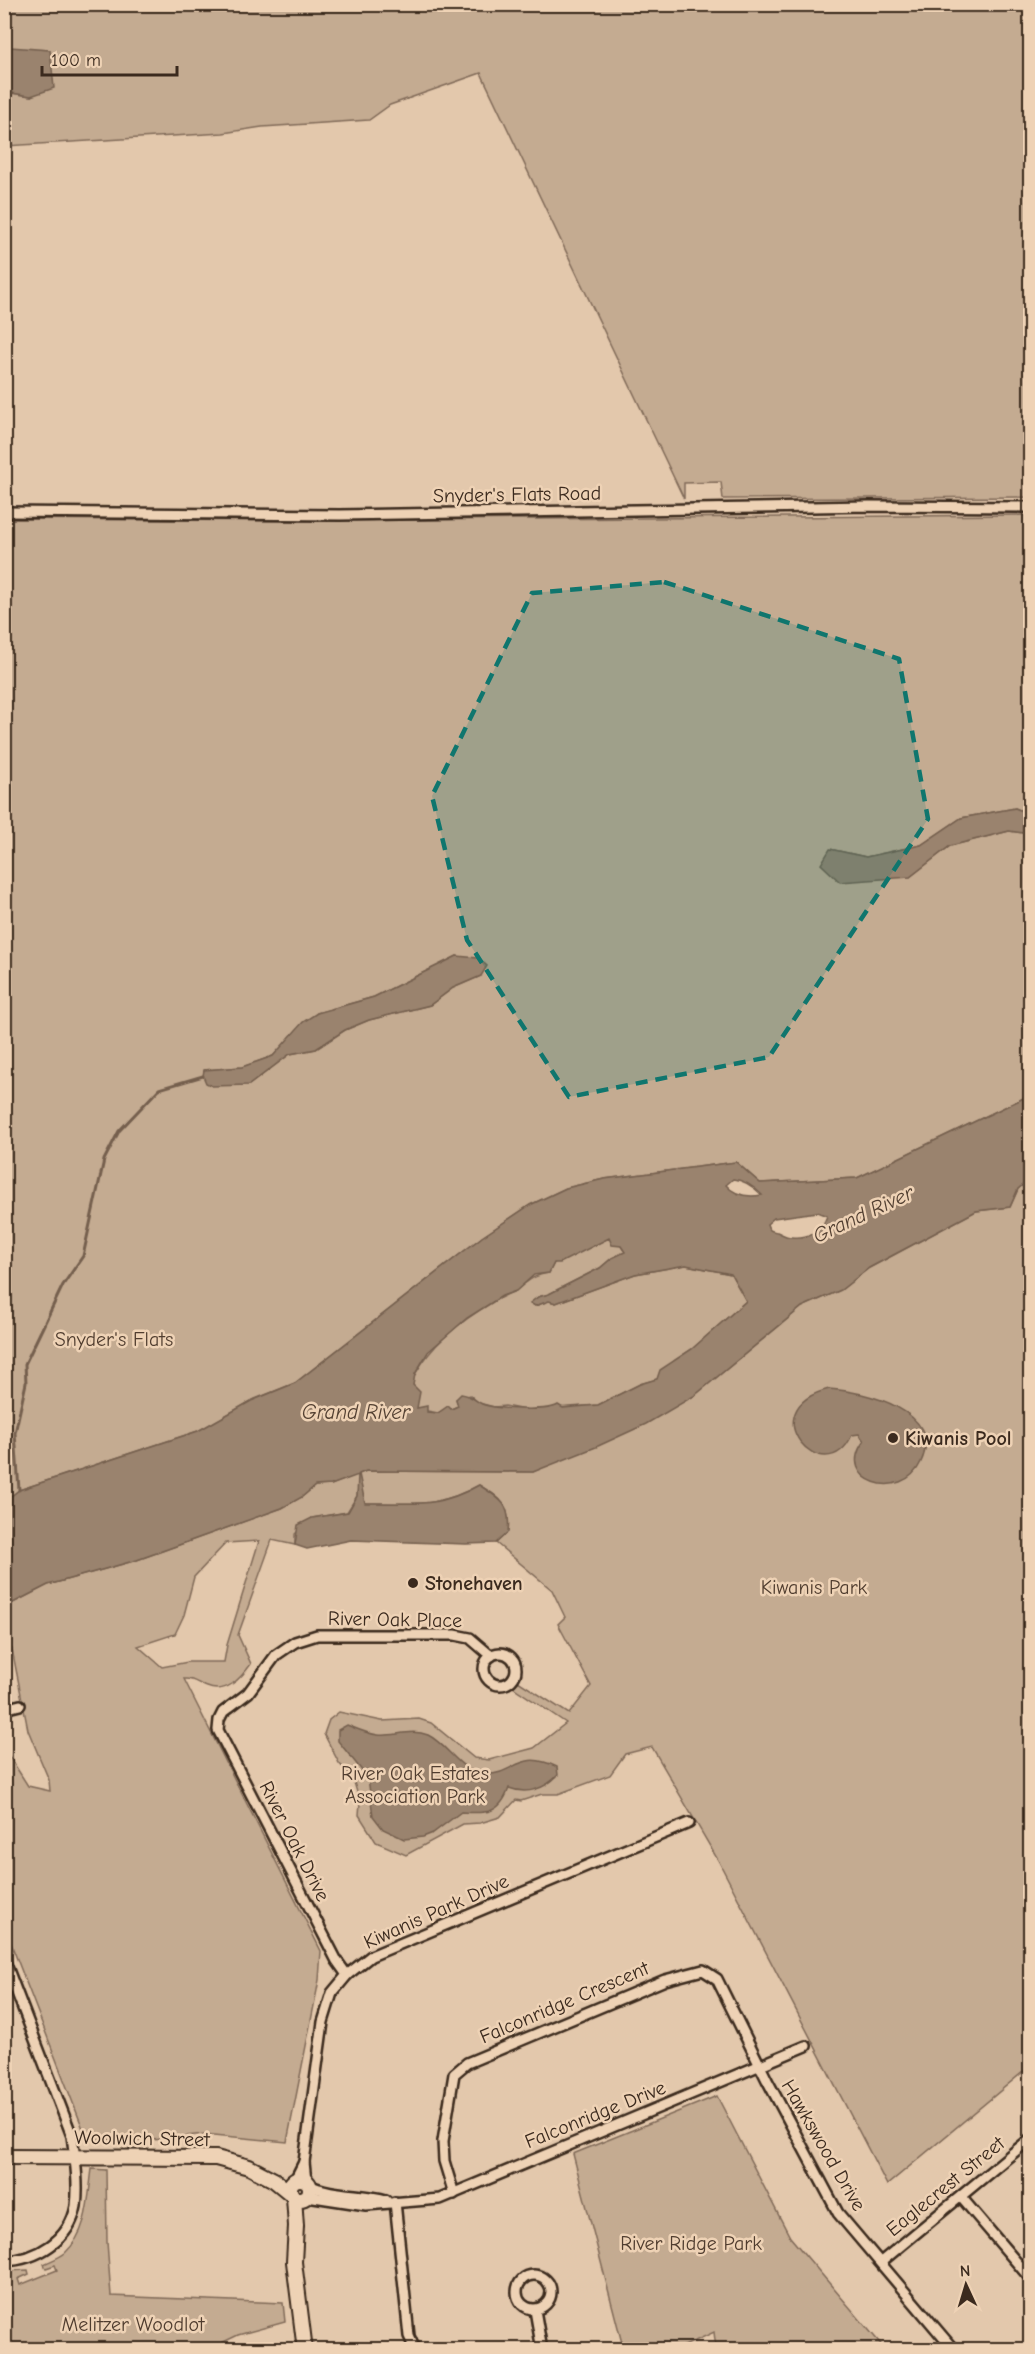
<svg xmlns="http://www.w3.org/2000/svg" width="1035" height="2354" font-family="'Comic Neue',sans-serif">
  <style>
    .green { fill: #c4ab91; stroke: #806a58; stroke-width: 1.5; fill-rule: evenodd }
    .water { fill: #9a836e; stroke: #745f4e; stroke-width: 1.5; fill-rule: evenodd }
    .lines { fill: none; stroke-linecap: round; stroke-linejoin: round }
    .stream { stroke: #745f4e; stroke-width: 3 }
    .street-casing { stroke: #3b2a1e; stroke-width: 14 }
    .secondary-casing { stroke: #3b2a1e; stroke-width: 18 }
    .street { stroke: #eed2b5; stroke-width: 9 }
    .secondary { stroke: #eed2b5; stroke-width: 14 }
    .marked { fill: #0f766e; fill-opacity: 0.2; stroke: #0f766e; stroke-width: 4.5; stroke-dasharray: 12 8; stroke-linejoin: round }
    .poi-dot { fill: #3b2a1e; stroke: #eed2b5; stroke-width: 2 }
    .labels { text-anchor: middle; stroke-width: 5; stroke-linejoin: round; paint-order: stroke }
    .street-label { font-size: 20px; fill: #3b2a1e; stroke: #eed2b5 }
    .park-label { font-size: 20px; fill: #503d2f; stroke: #eed2b5 }
    .poi-label { font-size: 20px; font-weight: bold; fill: #3b2a1e; stroke: #eed2b5; text-anchor: start }
    .water-label { font-size: 21px; font-style: italic; fill: #534032; stroke: #eed2b5 }
  </style>
  <rect width="100%" height="100%" fill="#e3c8ac"/>
  <filter id="ink" filterUnits="userSpaceOnUse"><feTurbulence type="fractalNoise" baseFrequency=".0167" numOctaves="2"/><feDisplacementMap in="SourceGraphic" scale="12" xChannelSelector="R" yChannelSelector="G"/><feConvolveMatrix kernelMatrix="1 2 1 2 8 2 1 2 1" color-interpolation-filters="sRGB"/></filter>
  <g filter="url(#ink)">
    <g class="green">
      <polygon points="5,5 1030,5 1030,497 723,499 721,482 684,483 684,499 481,73 390,105 369,120 262,127 223,133 5,146 5,92 31,96 10,47 5,40"/>
      <path d="M1030,515V814L1015,808L961,818L921,845L866,857L830,849L910,877L950,846L1009,831L1030,834V1095L857,1178L760,1183L736,1162L604,1179L566,1188L530,1205L482,1237L295,1383L255,1399L198,1431L19,1490L5,1501V519L294,521ZM457,956L481,976L453,988L430,1005L369,1020L345,1030L316,1049L290,1054L249,1085L204,1070L242,1067L273,1056L317,1013L374,997Z"/>
      <path d="M1030,1179V2066L887,2185L718,1860L652,1747L625,1754L610,1775L558,1794H542L521,1801L516,1800L500,1817L480,1823L463,1824L406,1855L376,1842L359,1815L360,1802L353,1779L339,1763L324,1734L329,1720L339,1712L382,1721L419,1719L431,1723L474,1758L489,1760L534,1748L566,1723L513,1687L518,1681L569,1714L591,1686L558,1624L565,1617L552,1590L496,1543L508,1532C511,1504 501,1499 479,1485C435,1510 411,1502 364,1503L359,1478L357,1496L347,1512L312,1518L295,1534V1545L272,1540L238,1635L251,1664C241,1678 226,1695 207,1687C198,1684 194,1678 184,1679L321,1951L319,1980L287,2142L204,2134L153,2140L87,2139L5,1928V1735L9,1756L28,1786L50,1791L49,1780L28,1730L12,1649L5,1652V1607L48,1585L137,1560L282,1508L302,1497L315,1486L331,1485L366,1471L533,1472L694,1396L802,1307L840,1290L869,1268L976,1211L1010,1207L1018,1189ZM259,1541L227,1645L224,1662H188L162,1667L138,1646L175,1634L184,1615L194,1577L226,1543Z"/>
      <path d="M609,1238L621,1246L625,1252L612,1258L600,1268L549,1294L538,1297L531,1303L535,1306L549,1301L556,1303L635,1274L686,1265L731,1274L746,1301L692,1349L675,1360L657,1379L640,1384L598,1405L525,1410L505,1406L494,1407L479,1403L470,1395L456,1399L458,1406L451,1409L448,1407L438,1413L417,1409C415,1397 410,1383 416,1373C433,1342 462,1320 493,1302C500,1297 510,1294 517,1289C530,1280 532,1276 549,1273L554,1263Z"/>
      <polygon points="717,2096 790,2237 885,2349 716,2349 714,2332 678,2349 654,2349 645,2346 623,2347 573,2154"/>
      <path d="M92,2169L106,2170L107,2242L111,2296L283,2303L285,2322L238,2335L209,2349H5V2271L28,2270L29,2274L18,2279L20,2285L57,2270L55,2265L46,2268L44,2264C50,2261 59,2258 65,2253C88,2232 88,2198 92,2169Z"/>
    </g>
    <g class="water">
      <polygon points="5,40 10,47 50,50 54,88 31,96 5,92"/>
      <polygon points="1015,808 1030,814 1030,834 1009,831 950,846 910,877 840,882 821,864 830,849 866,857 921,845 961,818"/>
      <polygon points="457,956 478,958 487,966 481,976 453,988 430,1005 369,1020 345,1030 316,1049 290,1054 249,1085 212,1086 206,1083 203,1076 204,1070 242,1067 273,1056 303,1022 317,1013 374,997"/>
      <path d="M1030,1095V1179L1018,1189L1010,1207L976,1211L869,1268L841,1290L802,1307L694,1396L646,1424L596,1447L533,1472L366,1471L359,1474L365,1503C411,1502 435,1510 479,1485C501,1499 511,1504 508,1532L496,1543L466,1544L351,1540L307,1549L295,1545L298,1525L312,1518L348,1512L357,1496L358,1475L331,1485L315,1486L302,1497L282,1508L137,1560L48,1585L5,1607V1501L19,1490L198,1431L251,1401L295,1383L482,1237L530,1205L566,1188L604,1179L736,1162L760,1183L857,1178ZM733,1179C746,1180 755,1188 762,1195C750,1197 735,1196 726,1185ZM817,1212L827,1216C822,1231 807,1239 791,1237C786,1237 782,1234 777,1232C771,1231 769,1231 767,1224L774,1218ZM609,1238L612,1245L621,1246L625,1252L612,1258L600,1268L549,1294L538,1297L530,1303L535,1306L549,1301L556,1303L635,1274L686,1265L731,1274L746,1301L692,1349L660,1370L657,1379L640,1384L598,1405L563,1408L558,1405C547,1412 495,1409 482,1404C474,1400 471,1395 461,1394L456,1399L458,1406L451,1409L448,1406L438,1413L427,1412V1406L417,1408L420,1392L413,1385L415,1374L428,1352L467,1318L502,1296L516,1291L534,1275L549,1273L554,1263H560Z"/>
      <path d="M829,1389C864,1391 945,1411 921,1462C902,1504 834,1481 864,1441L859,1434L852,1435C825,1495 749,1409 829,1389Z"/>
      <path d="M347,1725C357,1729 368,1734 378,1735C395,1737 411,1728 428,1735C447,1744 461,1773 484,1774C515,1776 518,1748 557,1767L558,1775C545,1789 527,1795 509,1788C500,1814 486,1814 461,1812L433,1833L423,1837L404,1839L383,1829L373,1816L368,1778L338,1741V1730Z"/>
    </g>
    <g class="lines">
      <polyline class="stream" points="19,1490 15,1433 26,1383 25,1364 63,1285 83,1256 104,1160 119,1131 159,1089 203,1076"/>
      <defs>
        <g id="street">
          <polyline points="4,512 340,515 869,506 1030,507"/>
          <circle cx="500" cy="1669" r="16"/>
          <polyline points="4,1709 20,1705"/>
          <path d="M4,1959L72,2136C75,2158 79,2184 76,2206C70,2240 37,2260 4,2261"/>
          <polyline points="347,1975 337,1961 218,1730 219,1720 223,1712 248,1693 276,1655 295,1642 317,1635 455,1635 470,1638 491,1656"/>
          <polyline points="295,2180 304,2162"/>
          <polyline points="306,2182 304,2162 323,2022 332,1993 347,1975 371,1956 689,1823"/>
          <path d="M309,2185C329,2195 363,2194 386,2200"/>
          <polyline points="454,2194 444,2161 443,2141 454,2074 467,2063 665,1980 703,1970 717,1979 767,2080 838,2213 954,2350"/>
          <polyline points="307,2196 366,2205 440,2199 806,2046"/>
          <polyline points="961,2197 1030,2278"/>
          <polyline points="395,2202 409,2336 413,2345 418,2350"/>
          <polyline points="881,2262 1030,2139"/>
          <circle cx="534" cy="2292" r="17"/>
          <polyline points="535,2310 542,2350"/>
        </g>
        <g id="secondary">
          <polyline points="4,2157 216,2158 249,2167 274,2180 290,2193"/>
          <circle cx="300" cy="2189" r="10"/>
          <polyline points="294,2197 296,2226 294,2262 305,2350"/>
        </g>
      </defs>
      <use href="#street" class="street-casing"/>
      <use href="#secondary" class="secondary-casing"/>
      <use href="#street" class="street"/>
      <use href="#secondary" class="secondary"/>
    </g>
  </g>
  <path class="marked" d="M664,582L899,659L928,819L769,1057L569,1097L467,940L432,796L532,593Z"/>
  <g class="poi-dot">
    <circle cx="893" cy="1438" r="6"/>
    <circle cx="413" cy="1583" r="6"/>
  </g>
  <g class="labels">
    <g class="street-label">
      <text transform="translate(517 494) rotate(-1)" y="7">Snyder's Flats Road</text>
      <text transform="translate(395 1619) rotate(1)" y="7">River Oak Place</text>
      <text transform="translate(295 1841) rotate(63)" y="7">River Oak Drive</text>
      <text transform="translate(436 1911) rotate(-24)" y="7">Kiwanis Park Drive</text>
      <text transform="translate(564 2002) rotate(-23)" y="7">Falconridge Crescent</text>
      <text transform="translate(595 2114) rotate(-22)" y="7">Falconridge Drive</text>
      <text transform="translate(142 2138) rotate(1)" y="7">Woolwich Street</text>
      <text transform="translate(824 2145) rotate(60)" y="7">Hawkswood Drive</text>
      <text transform="translate(945 2186) rotate(-39)" y="7">Eaglecrest Street</text>
    </g>
    <g class="park-label">
      <text x="114" y="1346">Snyder's Flats</text>
      <text x="814" y="1594">Kiwanis Park</text>
      <text x="415" y="1780">River Oak Estates<tspan x="415" dy="23">Association Park</tspan></text>
      <text x="691" y="2250">River Ridge Park</text>
      <text x="133" y="2331">Melitzer Woodlot</text>
    </g>
    <g class="poi-label">
      <text x="905" y="1445">Kiwanis Pool</text>
      <text x="425" y="1590">Stonehaven</text>
    </g>
    <g class="water-label">
      <text transform="translate(863 1214) rotate(-25)" y="7">Grand River</text>
      <text x="356" y="1419">Grand River</text>
    </g>
  </g>
  <rect width="1035" height="2354" fill="none" stroke="#eed2b5" stroke-width="24"/>
  <rect x="12" y="12" width="1011" height="2330" fill="none" stroke="#3b2a1e" stroke-width="2" filter="url(#ink)"/>
  <g transform="translate(966 2285) rotate(356)" stroke="#eed2b5" stroke-width="4.5" paint-order="stroke">
  <path d="M0-4.5L10 22L0 15L-10 22Z" fill="#3b2a1e"/>
  <text y="-9" font-size="16" font-weight="bold" text-anchor="middle" fill="#3b2a1e">N</text>
  </g>
  <path d="M42 66v9h135v-9" fill="none" stroke="#3b2a1e" stroke-width="3"/>
  <text x="51" y="66" font-size="18" fill="#3b2a1e" stroke="#eed2b5" stroke-width="4.5" paint-order="stroke">100 m</text>
</svg>
